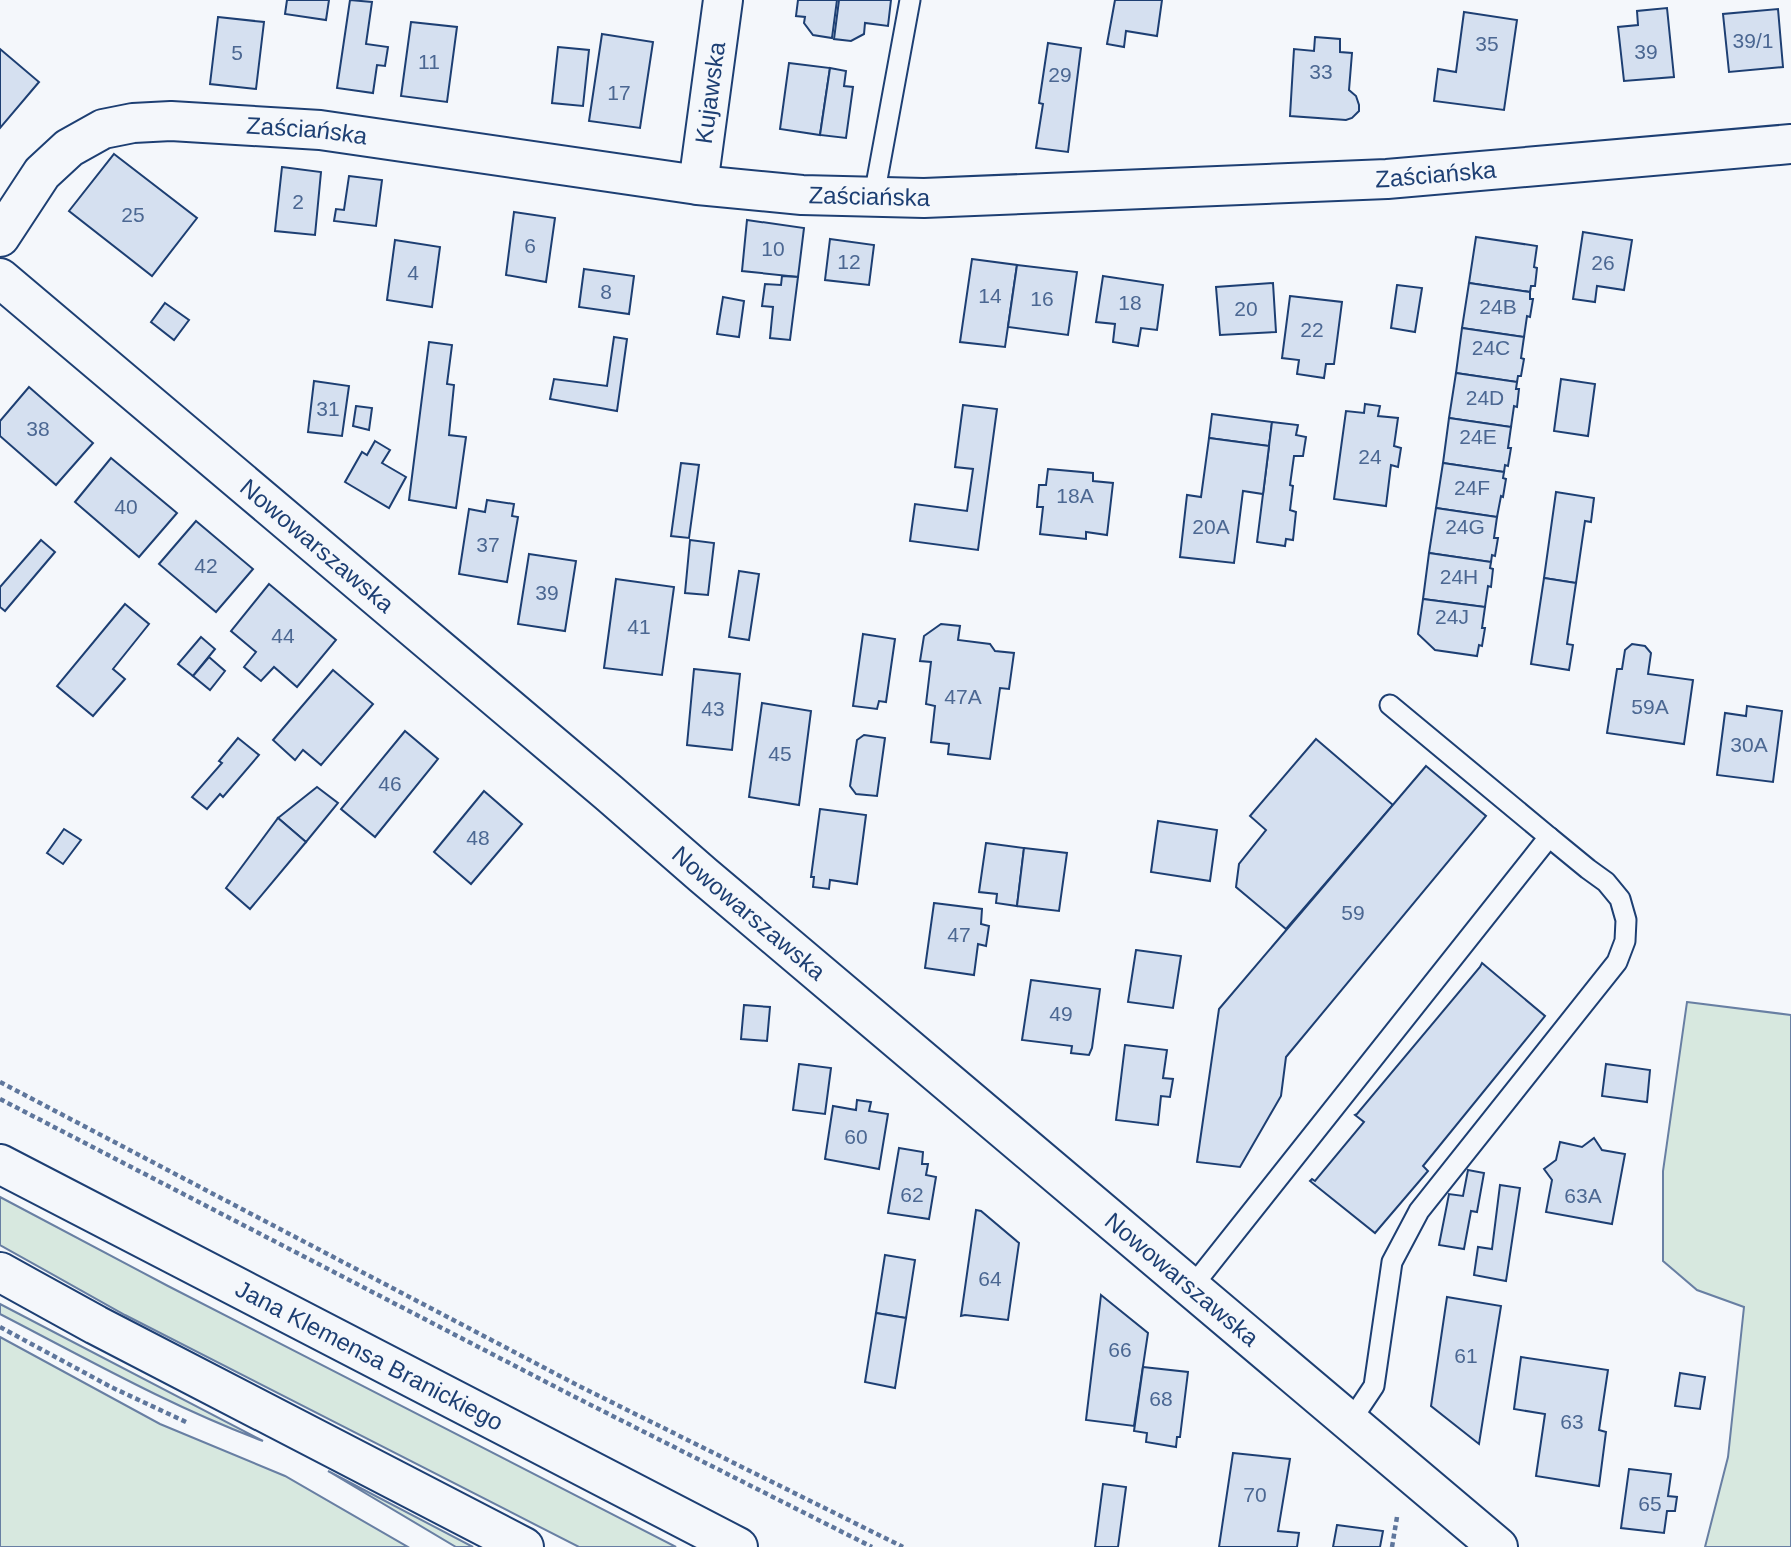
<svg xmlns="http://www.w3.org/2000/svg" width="1791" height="1547" font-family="Helvetica,sans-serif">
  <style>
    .green { fill: #d7e8df; stroke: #687fa3; stroke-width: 2 }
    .building { fill: #d5e0f0; stroke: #1d3f73; stroke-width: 2 }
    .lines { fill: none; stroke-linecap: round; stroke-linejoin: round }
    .lane-casing { stroke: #1d3f73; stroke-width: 23 }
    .street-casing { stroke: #1d3f73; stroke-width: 42 }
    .secondary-casing { stroke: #1d3f73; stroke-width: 42 }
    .path { stroke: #5e769c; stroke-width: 4.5; stroke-dasharray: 5 3.5; stroke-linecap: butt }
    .lane { stroke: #f4f7fb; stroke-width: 19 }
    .street { stroke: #f4f7fb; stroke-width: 38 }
    .secondary { stroke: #f4f7fb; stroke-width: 38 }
    .labels { text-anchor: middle; stroke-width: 5; stroke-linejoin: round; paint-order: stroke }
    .number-label { font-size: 21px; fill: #4b6792 }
    .street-label { font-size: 24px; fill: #1d3f73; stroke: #f4f7fb }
  </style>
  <rect width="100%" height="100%" fill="#f4f7fb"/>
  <g class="green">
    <polygon points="1687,1002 1791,1015 1791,1547 1705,1547 1728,1457 1744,1307 1697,1290 1663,1261 1663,1171"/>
    <polygon points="0,1197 168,1286 676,1547 579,1547 125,1315 0,1245"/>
    <path d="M0,1304L263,1441C172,1407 87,1359 0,1314Z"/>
    <polygon points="0,1337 160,1424 285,1476 408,1547 0,1547"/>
    <polygon points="328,1471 473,1547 456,1547"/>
  </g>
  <g class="building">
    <polygon points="287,0 329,0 326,20 285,14"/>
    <polygon points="350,0 372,2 366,44 388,47 385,66 377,65 373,93 337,88"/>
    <polygon points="798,0 837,0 832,38 813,35 804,23 805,17 796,16"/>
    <polygon points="839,0 891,0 888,26 865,23 864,34 851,41 834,39"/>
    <polygon points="1115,0 1162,0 1157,36 1126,31 1124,47 1107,44"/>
    <polygon points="1667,8 1674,77 1624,81 1618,27 1638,25 1637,11"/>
    <polygon points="1778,9 1783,67 1729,72 1723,14"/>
    <polygon points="1464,12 1517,20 1504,110 1434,101 1438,69 1456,72"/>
    <polygon points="218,17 264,22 256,89 210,84"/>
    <polygon points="411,22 457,27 447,102 401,96"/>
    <polygon points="602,34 653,42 640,128 589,121"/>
    <polygon points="1315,37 1340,39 1340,52 1352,53 1349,90 1356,96 1359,105 1359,111 1352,118 1346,120 1290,116 1294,49 1314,51"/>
    <polygon points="1048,43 1081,48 1068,152 1036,148 1043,104 1039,103"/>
    <polygon points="558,47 589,50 583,106 552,103"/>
    <polygon points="0,49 39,82 0,128"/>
    <polygon points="789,63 830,68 820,135 780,129"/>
    <polygon points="830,68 846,71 844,86 853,87 846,138 820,135"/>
    <polygon points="114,154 197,218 152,276 69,211"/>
    <polygon points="282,167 321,172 315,235 275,231"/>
    <polygon points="349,176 382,180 376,226 334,221 336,209 344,210"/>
    <polygon points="514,212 555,218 546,282 506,275"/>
    <polygon points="747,220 804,228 798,277 742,271"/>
    <polygon points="1583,232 1632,240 1624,290 1597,286 1595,302 1573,299"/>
    <polygon points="1476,237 1537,246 1534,267 1537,268 1535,286 1531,286 1530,292 1469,283"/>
    <polygon points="830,239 874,245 869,285 825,280"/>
    <polygon points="395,240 440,247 432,307 387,300"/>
    <polygon points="972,259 1017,265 1005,347 960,342"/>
    <polygon points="1017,265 1077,272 1068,335 1008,327"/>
    <polygon points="584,269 634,276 629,314 579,307"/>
    <polygon points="782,276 798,277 790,340 770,338 773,307 762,306 765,284 781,285"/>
    <polygon points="1103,276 1163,285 1157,330 1141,328 1138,346 1113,342 1115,324 1096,322"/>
    <polygon points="1273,283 1276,332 1220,335 1216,287"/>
    <polygon points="1469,283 1530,292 1530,299 1533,299 1530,317 1527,316 1524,337 1462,328"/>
    <polygon points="1397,285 1422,288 1415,332 1391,328"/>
    <polygon points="1290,296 1342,302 1334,364 1326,364 1324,378 1297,374 1299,360 1282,358"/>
    <polygon points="723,297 744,301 739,337 717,334"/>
    <polygon points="165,303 189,320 174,340 151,322"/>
    <polygon points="1462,328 1524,337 1521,358 1524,359 1521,376 1518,376 1517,382 1456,373"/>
    <polygon points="614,337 627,339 617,411 550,399 554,379 607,386"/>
    <polygon points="429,342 452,345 447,384 454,385 449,435 466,437 456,508 409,500"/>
    <polygon points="1456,373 1517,382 1516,389 1519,389 1517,407 1514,406 1511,427 1449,418"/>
    <polygon points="1561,379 1595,384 1588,436 1554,431"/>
    <polygon points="314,381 349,386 342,436 308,432"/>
    <polygon points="29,387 93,443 56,485 0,436 0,421"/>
    <polygon points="1365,404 1380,406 1378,416 1398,418 1394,446 1401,448 1398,467 1391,465 1386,506 1334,499 1346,411 1364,413"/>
    <polygon points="963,405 997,409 978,550 910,541 915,504 967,511 973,469 955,467"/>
    <polygon points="356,406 372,408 369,430 353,426"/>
    <polygon points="1212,414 1272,422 1269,446 1209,438"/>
    <polygon points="1449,418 1511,427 1508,448 1511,448 1508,466 1505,465 1504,472 1443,463"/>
    <polygon points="1272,422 1298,425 1296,435 1306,437 1303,456 1294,456 1290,485 1293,486 1290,510 1296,512 1293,540 1286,539 1285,546 1257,542"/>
    <polygon points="1209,438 1269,446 1263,494 1243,491 1234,563 1180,557 1187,495 1201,497"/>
    <polygon points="375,441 390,450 382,463 406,477 389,508 345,482 362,452 367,455"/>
    <polygon points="111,458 177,513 139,557 75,502"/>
    <polygon points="681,463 699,465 689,538 671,536"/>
    <polygon points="1443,463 1504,472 1503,478 1506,479 1503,497 1501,496 1497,517 1436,508"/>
    <polygon points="1048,469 1093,473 1093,481 1113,483 1107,535 1086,532 1086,539 1040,534 1043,507 1037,507 1039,485 1046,485"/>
    <polygon points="1556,492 1594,498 1591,522 1585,521 1576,583 1544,578"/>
    <polygon points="487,500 514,504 512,516 518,517 507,582 459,574 469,509 485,512"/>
    <polygon points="1436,508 1497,517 1494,538 1498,538 1495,556 1492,555 1491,562 1429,553"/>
    <polygon points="196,521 253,569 216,612 159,564"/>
    <polygon points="41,540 55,552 5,611 0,607 0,587"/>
    <polygon points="690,540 714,543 708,595 685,593"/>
    <polygon points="1429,553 1491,562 1490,568 1493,569 1491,587 1488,586 1485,607 1423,599"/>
    <polygon points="529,554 576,561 565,631 518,624"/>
    <polygon points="739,571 759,574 749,640 729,637"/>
    <polygon points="1544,578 1576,583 1567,644 1573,645 1569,670 1531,664"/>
    <polygon points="616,579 674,587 662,675 604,668"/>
    <polygon points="269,584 336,640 297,687 274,667 261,681 244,667 256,652 231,631"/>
    <polygon points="1423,599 1485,607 1482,628 1485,628 1482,646 1479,645 1477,656 1435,650 1418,634"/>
    <polygon points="125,604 149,624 113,669 125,679 93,716 57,686"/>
    <polygon points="941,624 960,626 958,640 990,644 995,651 1014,653 1009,689 1000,688 990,759 948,754 949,744 931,742 935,706 926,704 931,662 920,661 924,636"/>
    <polygon points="863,634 895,639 886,702 879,701 877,709 853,706"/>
    <polygon points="201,637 215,649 193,676 178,664"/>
    <polygon points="1632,644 1645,646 1651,653 1648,674 1693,680 1684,744 1607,733 1617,669 1622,669 1625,650"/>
    <polygon points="209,657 225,671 210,690 193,676"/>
    <polygon points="694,669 740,674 732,750 687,745"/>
    <polygon points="333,670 373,704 321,765 303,750 295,760 273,740"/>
    <polygon points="762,703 811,711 799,805 749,797"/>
    <polygon points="1747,706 1782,711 1773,782 1717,775 1725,713 1746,716"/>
    <polygon points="405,731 438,759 375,837 341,809"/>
    <polygon points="864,735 885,738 877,796 856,794 850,786 857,740"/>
    <polygon points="238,738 259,755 223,797 220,794 207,809 192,797 222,763 219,761"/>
    <polygon points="1316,739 1393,805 1286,929 1236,887 1239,864 1266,830 1250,816"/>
    <polygon points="1426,766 1486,816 1286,1057 1281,1096 1240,1167 1197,1162 1219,1009"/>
    <polygon points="317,787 338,803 306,842 278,818"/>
    <polygon points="484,791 522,824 471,884 434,852"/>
    <polygon points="820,809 866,815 857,884 830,880 829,889 813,887 814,877 811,877"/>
    <polygon points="278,818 306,842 250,909 226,888"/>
    <polygon points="1158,821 1217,830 1210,881 1151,872"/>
    <polygon points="64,829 81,840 63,864 47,853"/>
    <polygon points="986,843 1024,848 1017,906 996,903 997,894 979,892"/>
    <polygon points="1024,848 1067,853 1059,911 1017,906"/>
    <polygon points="934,903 982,909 981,924 989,926 986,946 978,944 974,975 925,968"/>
    <polygon points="1136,950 1181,956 1173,1008 1128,1002"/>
    <polygon points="1482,963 1545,1016 1423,1166 1428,1171 1375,1233 1310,1181 1312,1179 1315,1181 1364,1122 1355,1115 1357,1114 1480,967"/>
    <polygon points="1031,980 1100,989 1092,1048 1089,1055 1071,1053 1072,1046 1022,1040"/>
    <polygon points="744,1005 770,1007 767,1041 741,1039"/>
    <polygon points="1125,1045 1167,1050 1163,1078 1173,1079 1170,1097 1161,1096 1158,1125 1116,1120"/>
    <polygon points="799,1064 831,1068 825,1114 793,1110"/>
    <polygon points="1606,1064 1650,1070 1647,1102 1602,1096"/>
    <polygon points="857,1100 871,1102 869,1111 888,1114 879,1169 825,1159 833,1106 856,1110"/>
    <polygon points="1594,1138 1602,1150 1625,1154 1612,1224 1546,1212 1552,1180 1544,1169 1556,1160 1560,1142 1582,1147"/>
    <polygon points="899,1148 923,1152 922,1164 928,1164 926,1175 936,1177 929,1219 888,1213"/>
    <polygon points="1468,1170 1484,1173 1477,1212 1471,1211 1464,1249 1439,1245 1449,1194 1463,1196"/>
    <polygon points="1500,1185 1520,1188 1506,1281 1474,1275 1478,1247 1492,1249"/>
    <polygon points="976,1210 981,1211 1019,1243 1008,1320 965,1315 961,1316"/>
    <polygon points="885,1255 915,1260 906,1318 876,1313"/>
    <polygon points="1101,1295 1148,1333 1134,1426 1086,1420"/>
    <polygon points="1447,1297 1501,1306 1479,1444 1431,1406"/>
    <polygon points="876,1313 906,1318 895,1388 865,1382"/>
    <polygon points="1521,1357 1608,1370 1599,1430 1606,1432 1599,1486 1536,1476 1545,1414 1514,1409"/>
    <polygon points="1143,1367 1188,1372 1180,1437 1177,1437 1176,1447 1146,1442 1147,1433 1134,1431"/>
    <polygon points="1680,1373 1705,1377 1700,1409 1675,1406"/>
    <polygon points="1233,1453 1290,1459 1278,1531 1299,1533 1297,1547 1219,1547"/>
    <polygon points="1629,1469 1671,1474 1668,1496 1677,1497 1675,1511 1667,1511 1664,1533 1621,1528"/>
    <polygon points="1103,1484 1126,1487 1118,1547 1095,1547"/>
    <polygon points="1337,1525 1383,1531 1380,1547 1333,1547"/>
  </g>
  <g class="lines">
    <defs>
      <g id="lane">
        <polyline points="874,196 910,0"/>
        <polyline points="1191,1288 1549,837 1390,705"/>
        <polyline points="1350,1422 1374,1386 1392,1262 1419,1211 1617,962 1625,941 1626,920 1620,899 1606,882 1588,869 1549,837"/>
      </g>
      <g id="street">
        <path id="s1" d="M698,185L723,0"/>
        <path id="s2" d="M0,237L42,173L69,148L103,129L133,123L171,121L320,130L698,185L802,195L924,198L1387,179L1791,144"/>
        <path id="s3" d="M0,278L609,793L703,875L1498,1547"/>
      </g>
      <g id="secondary">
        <path id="s4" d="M0,1164L738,1547"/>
        <polyline points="0,1272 96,1325 524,1547"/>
      </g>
    </defs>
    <use href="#lane" class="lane-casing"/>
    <use href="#street" class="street-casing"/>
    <use href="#secondary" class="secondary-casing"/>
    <g class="path">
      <polyline points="0,1082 579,1386 903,1547"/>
      <polyline points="0,1099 575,1397 872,1547"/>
      <polyline points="0,1327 111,1387 186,1422"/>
      <polyline points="1392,1547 1397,1517"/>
    </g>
    <use href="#lane" class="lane"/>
    <use href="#street" class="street"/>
    <use href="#secondary" class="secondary"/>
  </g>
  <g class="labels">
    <g class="number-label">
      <text x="1753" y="48">39/1</text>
      <text x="1487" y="51">35</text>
      <text x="1646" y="59">39</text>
      <text x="237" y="60">5</text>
      <text x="429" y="69">11</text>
      <text x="1321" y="79">33</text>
      <text x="1060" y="82">29</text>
      <text x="619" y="100">17</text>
      <text x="298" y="209">2</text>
      <text x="133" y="222">25</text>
      <text x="530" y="253">6</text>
      <text x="773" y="256">10</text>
      <text x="849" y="269">12</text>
      <text x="1603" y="270">26</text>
      <text x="413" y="280">4</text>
      <text x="606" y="299">8</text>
      <text x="990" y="303">14</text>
      <text x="1042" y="306">16</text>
      <text x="1130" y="310">18</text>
      <text x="1498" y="314">24B</text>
      <text x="1246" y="316">20</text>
      <text x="1312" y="337">22</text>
      <text x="1491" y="355">24C</text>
      <text x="1485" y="405">24D</text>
      <text x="328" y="416">31</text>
      <text x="38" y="436">38</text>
      <text x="1478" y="444">24E</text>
      <text x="1370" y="464">24</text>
      <text x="1472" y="495">24F</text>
      <text x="1075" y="503">18A</text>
      <text x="126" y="514">40</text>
      <text x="1211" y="534">20A</text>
      <text x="1465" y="534">24G</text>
      <text x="488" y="552">37</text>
      <text x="206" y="573">42</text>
      <text x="1459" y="584">24H</text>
      <text x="547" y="600">39</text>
      <text x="1452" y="624">24J</text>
      <text x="639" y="634">41</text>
      <text x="283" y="643">44</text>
      <text x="963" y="704">47A</text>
      <text x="1650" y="714">59A</text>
      <text x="713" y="716">43</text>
      <text x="1749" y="752">30A</text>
      <text x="780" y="761">45</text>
      <text x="390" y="791">46</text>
      <text x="478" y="845">48</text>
      <text x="1353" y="920">59</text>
      <text x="959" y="942">47</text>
      <text x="1061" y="1021">49</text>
      <text x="856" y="1144">60</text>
      <text x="912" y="1202">62</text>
      <text x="1583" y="1203">63A</text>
      <text x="990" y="1286">64</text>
      <text x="1120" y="1357">66</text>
      <text x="1466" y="1363">61</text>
      <text x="1161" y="1406">68</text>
      <text x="1572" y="1429">63</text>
      <text x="1255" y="1502">70</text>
      <text x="1650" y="1511">65</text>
    </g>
    <g class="street-label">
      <text dy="8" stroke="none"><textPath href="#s1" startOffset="93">Kujawska</textPath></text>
      <text dy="8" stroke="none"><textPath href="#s2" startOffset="357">Zaściańska</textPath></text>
      <text dy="8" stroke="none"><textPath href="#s2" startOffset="1491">Zaściańska</textPath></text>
      <text dy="8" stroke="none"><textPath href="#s2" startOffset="924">Zaściańska</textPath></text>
      <text dy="8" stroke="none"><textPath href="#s3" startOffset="415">Nowowarszawska</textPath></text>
      <text dy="8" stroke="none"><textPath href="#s3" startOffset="982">Nowowarszawska</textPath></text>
      <text dy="8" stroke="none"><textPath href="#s3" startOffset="1549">Nowowarszawska</textPath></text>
      <text dy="8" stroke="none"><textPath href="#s4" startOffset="416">Jana Klemensa Branickiego</textPath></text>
    </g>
  </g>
</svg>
